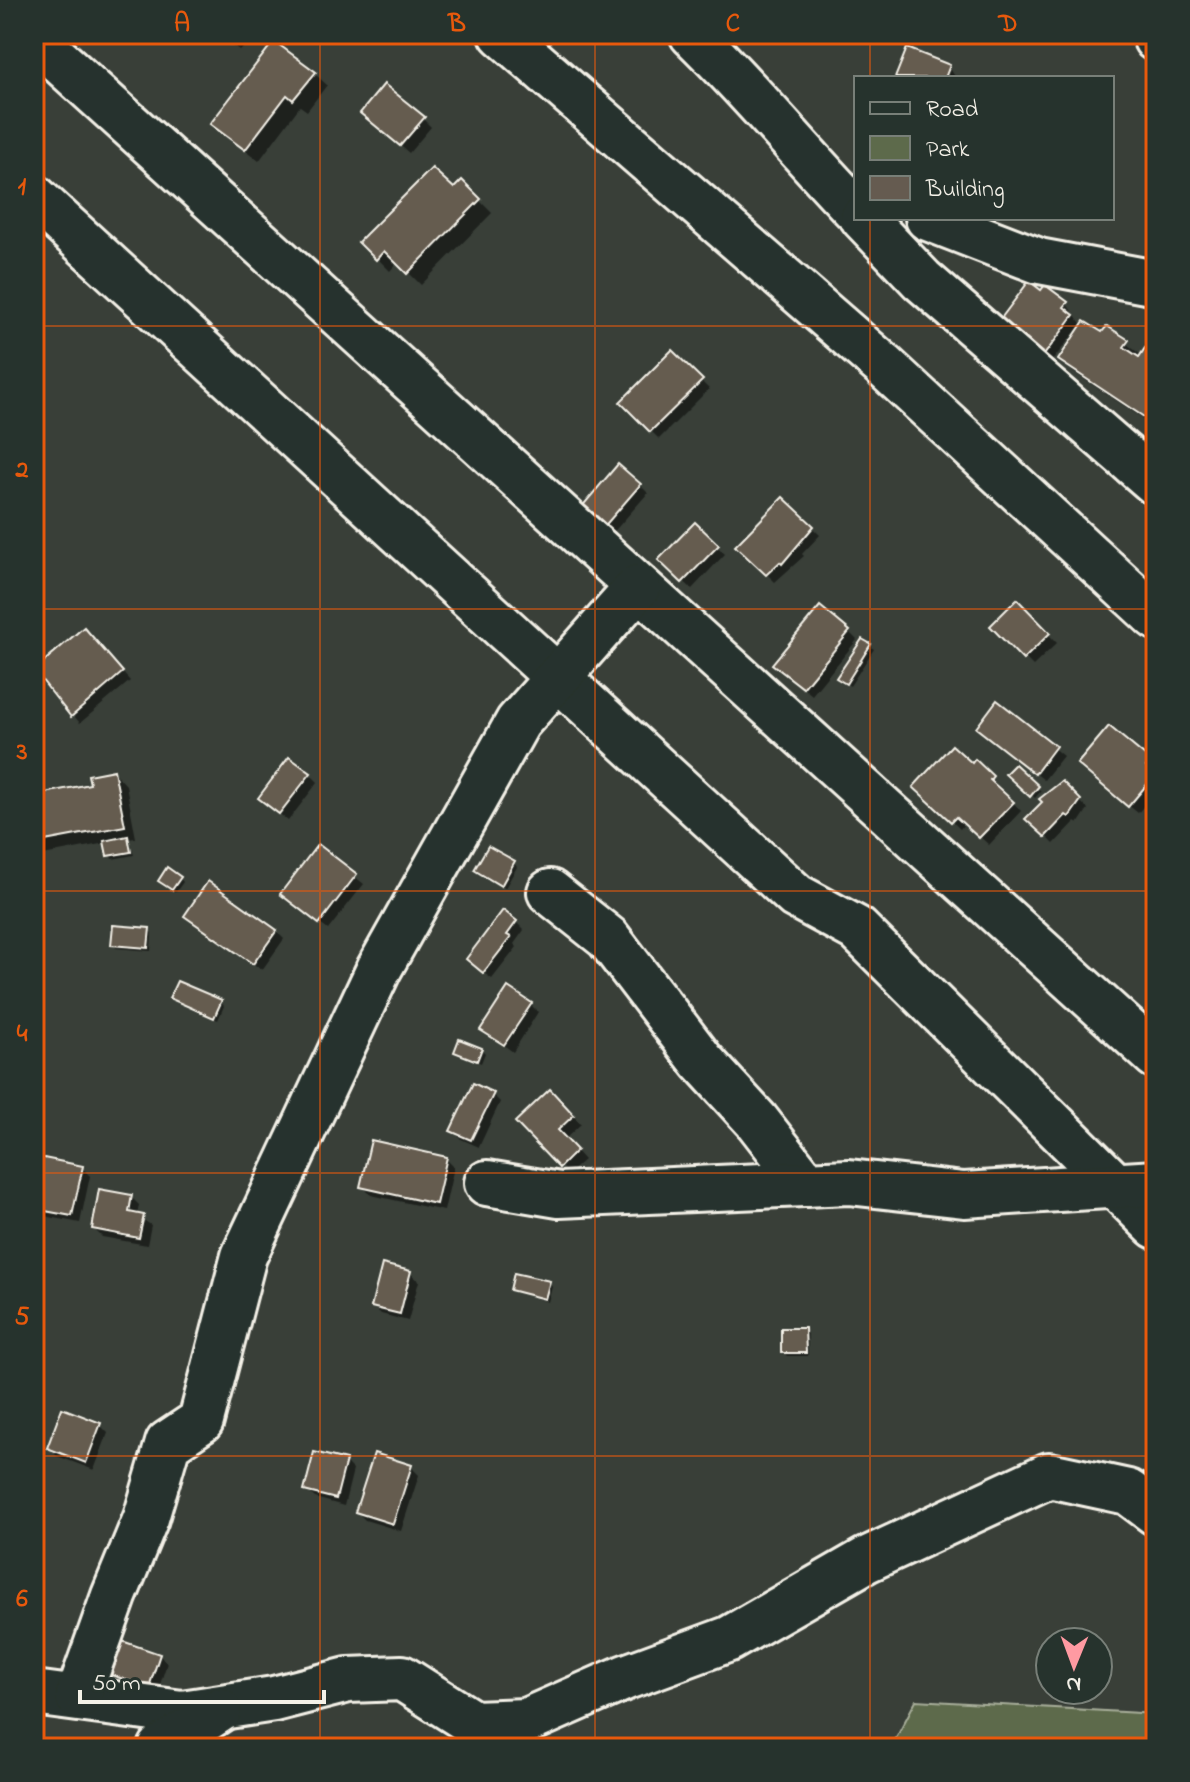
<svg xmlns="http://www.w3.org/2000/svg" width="1190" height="1782" font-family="'Indie Flower',sans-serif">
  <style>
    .green { fill: #5d6a4b; stroke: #a8ae9a; stroke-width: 2 }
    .shadow { fill: #0007 }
    .building { fill: #655b50; stroke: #f4f1e8; stroke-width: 2 }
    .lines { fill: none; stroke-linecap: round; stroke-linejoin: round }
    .minor-casing { stroke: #f4f1e8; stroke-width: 50 }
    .minor { stroke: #26332d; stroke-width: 44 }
    .grid { fill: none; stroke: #e8590c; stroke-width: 2; stroke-opacity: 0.55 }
    .neatline { fill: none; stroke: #e8590c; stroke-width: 3 }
    .grid-label { font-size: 26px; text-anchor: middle; font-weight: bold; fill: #e8590c }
  </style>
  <rect width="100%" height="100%" fill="#393f38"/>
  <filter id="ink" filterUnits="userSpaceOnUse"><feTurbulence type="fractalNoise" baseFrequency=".0125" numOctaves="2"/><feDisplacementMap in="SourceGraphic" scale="16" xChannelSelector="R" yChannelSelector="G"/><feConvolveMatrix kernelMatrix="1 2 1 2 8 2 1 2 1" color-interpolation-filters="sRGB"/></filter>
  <g filter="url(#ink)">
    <polygon class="green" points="916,1700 1156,1714 1156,1748 891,1748"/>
    <g class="shadow">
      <polygon points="221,34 256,34 240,51"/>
      <polygon points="949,67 956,78 897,78"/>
      <polygon points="314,73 327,85 307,111 300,106 259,161 213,124"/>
      <polygon points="423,119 431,127 409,153 371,121"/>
      <polygon points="462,183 492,213 421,285 398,262 390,271 361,242"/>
      <polygon points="1042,293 1066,303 1083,326 1102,335 1107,328 1142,356 1156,357 1156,427 1073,372 1061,360 1080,330 1078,328 1052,361 1009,329"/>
      <polygon points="672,353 709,389 659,439 622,402"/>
      <polygon points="640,485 648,493 611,535 582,509"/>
      <polygon points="783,500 820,535 802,554 804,556 775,582 738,546"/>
      <polygon points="695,525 725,554 692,589 661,560"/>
      <polygon points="1017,602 1057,643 1033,666 993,626"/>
      <polygon points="84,629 130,681 80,723 35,671"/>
      <polygon points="849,632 857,640 812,695 783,671"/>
      <polygon points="863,641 874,649 850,686 842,681"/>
      <polygon points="998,703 1063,756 1044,780 978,728"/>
      <polygon points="976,762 1021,811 989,845 965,823 960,829 916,787"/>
      <polygon points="1150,762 1156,769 1153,776 1156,791 1138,813 1087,772"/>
      <polygon points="1015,767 1041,791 1035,798 1008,774"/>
      <polygon points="114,772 126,785 136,838 128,839 134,855 112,859 106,843 43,855 34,846 34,797 92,785"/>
      <polygon points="310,774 318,782 288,821 269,805"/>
      <polygon points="1061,783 1088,809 1078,824 1075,822 1054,844 1028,818"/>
      <polygon points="318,847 364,884 328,930 290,901"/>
      <polygon points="514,863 517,867 505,888 480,873"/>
      <polygon points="180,878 183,882 176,892 164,884"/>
      <polygon points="186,916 276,931 284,939 262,970"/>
      <polygon points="516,922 524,930 514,944 517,947 492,979 476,967"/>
      <polygon points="149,930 152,933 151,951 116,948 113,944"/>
      <polygon points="171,998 221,1002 224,1006 218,1020"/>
      <polygon points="530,1004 538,1012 513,1052 483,1030"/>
      <polygon points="34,1047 37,1051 38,1070 34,1070"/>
      <polygon points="481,1049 485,1053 481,1063 457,1052"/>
      <polygon points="550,1092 581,1124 565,1139 584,1160 568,1174 518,1122"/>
      <polygon points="492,1094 500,1102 479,1147 461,1139 453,1131"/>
      <polygon points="34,1158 82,1168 90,1176 80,1223 34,1214"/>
      <polygon points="446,1159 454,1167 444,1211 371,1195 363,1187"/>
      <polygon points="131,1197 139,1205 137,1216 151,1225 147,1245 102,1237 94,1229"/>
      <polygon points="410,1273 419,1281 408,1321 381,1314 373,1306"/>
      <polygon points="549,1283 552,1287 548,1302 512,1290"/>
      <polygon points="805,1330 808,1334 808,1356 787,1356 783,1352"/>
      <polygon points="100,1425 108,1433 94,1470 57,1456 49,1448"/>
      <polygon points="345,1462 353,1470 344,1506 315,1498 306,1490"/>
      <polygon points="411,1467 419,1475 401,1531 365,1520 357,1512"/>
      <polygon points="159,1655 167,1663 157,1694 122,1682 113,1674"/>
    </g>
    <g class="building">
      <polygon points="219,34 241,34 231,45"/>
      <polygon points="274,41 316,72 293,100 287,95 245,150 210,124"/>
      <polygon points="907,48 950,65 945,78 895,78"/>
      <polygon points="384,84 425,117 400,146 360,113"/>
      <polygon points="432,168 454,188 462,180 481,199 407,274 384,251 376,260 358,242"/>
      <polygon points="1029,281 1041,290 1045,285 1068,302 1064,307 1074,315 1044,355 999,321"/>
      <polygon points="1084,321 1102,332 1107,326 1129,340 1124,347 1139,357 1145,348 1156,356 1156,425 1058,360"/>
      <polygon points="672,350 703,380 650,432 620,402"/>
      <polygon points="618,464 641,484 602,529 579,510"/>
      <polygon points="783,497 814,526 782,564 780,562 766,575 735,546"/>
      <polygon points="695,522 719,545 682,583 658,560"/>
      <polygon points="1017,599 1050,633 1023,660 990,626"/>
      <polygon points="820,606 850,631 803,688 772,664"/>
      <polygon points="84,627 123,672 71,717 34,670"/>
      <polygon points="862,639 871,644 846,684 836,678"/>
      <polygon points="997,700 1056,746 1035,774 976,728"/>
      <polygon points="1109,726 1151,761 1146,767 1155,775 1128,807 1077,764"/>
      <polygon points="952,745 972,763 975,759 993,776 990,780 1014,802 979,838 956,817 951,822 913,787"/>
      <polygon points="289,757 311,773 279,814 258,798"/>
      <polygon points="1015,764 1039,786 1030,797 1005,774"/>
      <polygon points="114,770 125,826 34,843 34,795 90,784 88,775"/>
      <polygon points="1062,781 1081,800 1069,817 1066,815 1045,837 1025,819 1042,802 1039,799"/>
      <polygon points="128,836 131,852 107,856 104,841"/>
      <polygon points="318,844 357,874 319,924 280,894"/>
      <polygon points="488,846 515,861 501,886 474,870"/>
      <polygon points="167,867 181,877 172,890 158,881"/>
      <polygon points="208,881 277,930 253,964 184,916"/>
      <polygon points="503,910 517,921 507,935 511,937 483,973 466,959"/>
      <polygon points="113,925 150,928 148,948 111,945"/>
      <polygon points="177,981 222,1000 214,1018 169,998"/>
      <polygon points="508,987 532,1003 504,1045 480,1030"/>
      <polygon points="459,1039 482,1048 477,1061 454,1052"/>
      <polygon points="473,1083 494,1093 471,1140 450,1131"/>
      <polygon points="550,1089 574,1115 558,1130 577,1150 559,1168 515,1122"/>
      <polygon points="371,1140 447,1157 436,1204 360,1187"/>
      <polygon points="34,1156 83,1166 72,1216 34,1209"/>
      <polygon points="99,1189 132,1195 129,1212 144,1215 139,1238 92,1229"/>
      <polygon points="382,1264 411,1271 400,1314 371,1307"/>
      <polygon points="514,1273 550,1281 545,1299 510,1290"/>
      <polygon points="781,1328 805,1328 806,1353 781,1353"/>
      <polygon points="62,1408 101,1423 86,1463 47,1448"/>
      <polygon points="314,1452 346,1460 336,1499 304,1491"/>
      <polygon points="374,1453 412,1465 393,1524 355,1512"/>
      <polygon points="122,1641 160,1654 149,1687 111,1675"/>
    </g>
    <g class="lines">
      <defs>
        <g id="minor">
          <polyline points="502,34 883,365 1156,617"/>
          <path d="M692,34C750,90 800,152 856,210"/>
          <polyline points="1155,34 1156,39"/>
          <polyline points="34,38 1156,1056"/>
          <polyline points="34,197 796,896 857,929 1156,1226"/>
          <polyline points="863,218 922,280 1156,483"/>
          <polyline points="928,218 1039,261 1156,283"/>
          <polyline points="550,892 608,938 702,1061 757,1121 806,1184"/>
          <polyline points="487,1183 559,1195 849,1182 964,1195 1156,1183"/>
          <polyline points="34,1693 182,1713 274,1699 348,1680 402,1678 473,1723 526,1721 626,1677 729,1639 866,1560 1049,1475 1128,1492 1156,1513"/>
          <polyline points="78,1697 114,1596 146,1518 168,1443 201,1421 244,1256 379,969 518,722 638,587"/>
          <polyline points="161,1748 219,1710"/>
        </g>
      </defs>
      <use href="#minor" class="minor-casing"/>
      <use href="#minor" class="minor"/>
    </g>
  </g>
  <path class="grid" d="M320,34V1748M595,34V1748M870,34V78M870,218V1748M34,326H1156M34,609H1156M34,891H1156M34,1173H1156M34,1456H1156"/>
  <rect width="1190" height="1782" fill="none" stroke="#26332d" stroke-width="88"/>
  <rect x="854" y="76" width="260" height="144" fill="#26332d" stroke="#787f78" stroke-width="2"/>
  <rect x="870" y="102" width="40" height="12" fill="#26332d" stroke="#787f78" stroke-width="2"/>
  <text x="926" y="116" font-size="24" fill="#f4f1e8">Road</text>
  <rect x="870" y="136" width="40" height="24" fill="#5d6a4b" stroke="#787f78" stroke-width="2"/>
  <text x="926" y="156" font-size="24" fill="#f4f1e8">Park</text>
  <rect x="870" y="176" width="40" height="24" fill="#655b50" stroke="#787f78" stroke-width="2"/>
  <text x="926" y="196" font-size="24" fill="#f4f1e8">Building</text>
  <g transform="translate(1074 1666) rotate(181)"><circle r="38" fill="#26332d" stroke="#787f78" stroke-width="2"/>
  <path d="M0-6L14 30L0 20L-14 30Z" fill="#ff9aa2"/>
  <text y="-12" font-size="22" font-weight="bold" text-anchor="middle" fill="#f4f1e8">N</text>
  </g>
  <path d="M80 1690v12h244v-12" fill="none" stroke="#f4f1e8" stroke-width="4"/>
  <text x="92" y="1690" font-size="24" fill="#f4f1e8" stroke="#26332d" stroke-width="6" paint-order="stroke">50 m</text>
  <rect x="44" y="44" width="1102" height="1694" class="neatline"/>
  <g class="grid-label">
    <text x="182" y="31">A</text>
    <text x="457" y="31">B</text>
    <text x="733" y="31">C</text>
    <text x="1008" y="31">D</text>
    <text x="22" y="194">1</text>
    <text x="22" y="477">2</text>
    <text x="22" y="759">3</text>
    <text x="22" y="1041">4</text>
    <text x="22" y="1324">5</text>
    <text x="22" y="1606">6</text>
  </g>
</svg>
